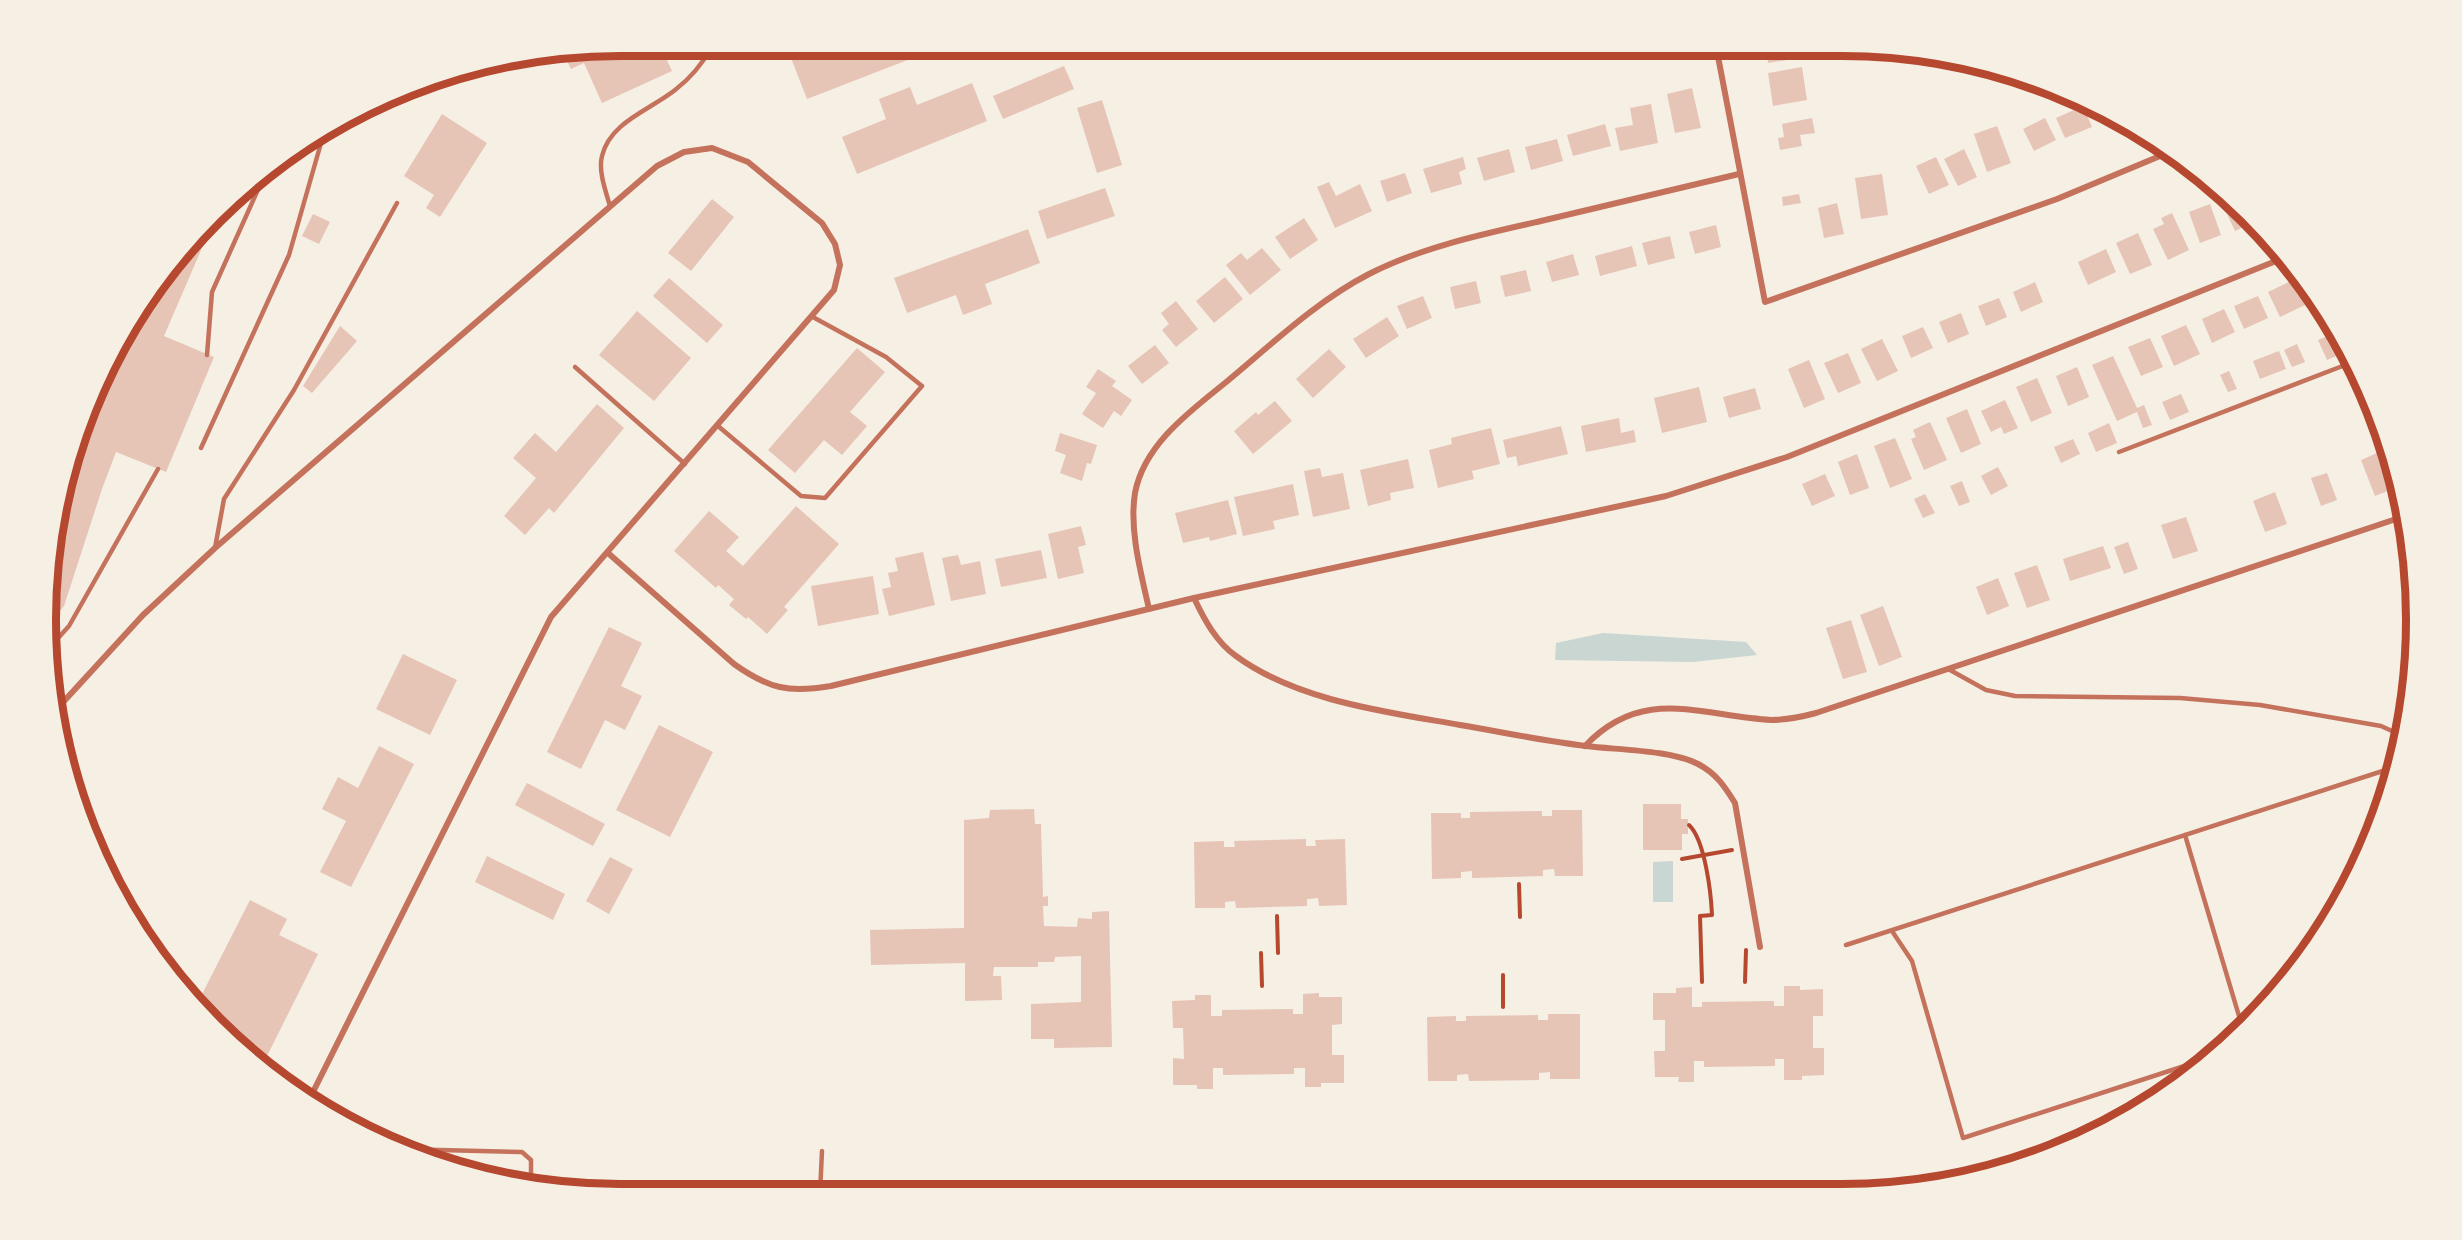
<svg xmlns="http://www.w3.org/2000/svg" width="2462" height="1240" font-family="Inter,sans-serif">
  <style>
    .water { fill: #c9d6d2 }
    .building { fill: #e6c5b7 }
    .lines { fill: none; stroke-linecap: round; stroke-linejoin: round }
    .path { stroke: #b5482f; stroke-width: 4 }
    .service { stroke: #c5725c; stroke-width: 4.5 }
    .minor { stroke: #c5725c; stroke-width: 6 }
    .rim { fill: none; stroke: #b5482f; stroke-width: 8 }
  </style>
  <rect width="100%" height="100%" fill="#f6efe4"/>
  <g class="water">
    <polygon points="1603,633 1746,642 1757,655 1693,662 1555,660 1556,643"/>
    <polygon points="1673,861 1673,902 1653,902 1653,862"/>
  </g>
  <g class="building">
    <polygon points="620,45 660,45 672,71 602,103 584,63 571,69 564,54"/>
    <polygon points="786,45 914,45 918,56 807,99"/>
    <polygon points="1766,46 1785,46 1787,60 1768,63"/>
    <polygon points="1064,66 1074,89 1003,119 993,96"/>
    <polygon points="1802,67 1807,100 1773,106 1768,73"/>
    <polygon points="972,83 987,121 857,174 842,137 886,119 879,99 910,87 917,105"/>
    <polygon points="1692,88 1701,128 1675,133 1667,94"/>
    <polygon points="1102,100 1122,165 1097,173 1077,108"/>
    <polygon points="1651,104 1658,143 1620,151 1615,128 1633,125 1630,108"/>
    <polygon points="2083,106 2092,127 2065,138 2056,118"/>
    <polygon points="442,114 487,143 440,217 426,208 434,195 404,176"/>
    <polygon points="1812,118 1815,133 1800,135 1802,146 1780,150 1778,138 1784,137 1782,124"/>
    <polygon points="2045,118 2056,140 2034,151 2023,129"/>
    <polygon points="1605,124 1611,146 1573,156 1567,135"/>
    <polygon points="1997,126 2011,163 1987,172 1974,134"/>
    <polygon points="1557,139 1563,161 1531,170 1525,147"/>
    <polygon points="1509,149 1515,172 1484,181 1477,158"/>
    <polygon points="1964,149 1977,177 1958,186 1944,159"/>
    <polygon points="1463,157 1466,169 1459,172 1462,184 1431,193 1423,169"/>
    <polygon points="1936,157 1949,185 1929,194 1916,166"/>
    <polygon points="1405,173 1412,193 1387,202 1380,181"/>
    <polygon points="1882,174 1888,215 1861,219 1855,178"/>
    <polygon points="1329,182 1336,196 1360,184 1372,211 1335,228 1317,187"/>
    <polygon points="1105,188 1115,216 1047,239 1038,211"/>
    <polygon points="1799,194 1801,203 1783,206 1782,197"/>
    <polygon points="2226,196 2254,222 2235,231 2220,199"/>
    <polygon points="712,199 734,217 691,271 668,253"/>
    <polygon points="1837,203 1844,234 1824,238 1818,208"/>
    <polygon points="2210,204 2221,235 2200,243 2189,212"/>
    <polygon points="2172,213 2189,250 2168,260 2153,229 2164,224 2161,218"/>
    <polygon points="313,214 330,222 319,244 302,236"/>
    <polygon points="1304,218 1318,240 1290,259 1275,237"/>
    <polygon points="1716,225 1721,247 1695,254 1689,232"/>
    <polygon points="211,227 164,336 214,357 166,472 116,452 102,489 64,606 52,620 56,507 89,400 142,301"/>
    <polygon points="1028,229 1040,263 985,284 992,304 963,315 956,295 907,313 894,278"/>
    <polygon points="2138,233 2152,265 2130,274 2116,243"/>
    <polygon points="1670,236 1675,258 1648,265 1642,243"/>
    <polygon points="1632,246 1637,266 1600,276 1595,256"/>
    <polygon points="1262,248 1281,270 1250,295 1226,265 1241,253 1247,260"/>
    <polygon points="2106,249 2116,272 2088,285 2078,262"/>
    <polygon points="1573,254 1579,275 1552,282 1546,262"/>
    <polygon points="1526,270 1531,291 1505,297 1500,276"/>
    <polygon points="1225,277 1243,299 1214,323 1196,301"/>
    <polygon points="2299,277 2300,277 2318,302 2312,305"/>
    <polygon points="669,278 723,325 707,343 653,296"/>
    <polygon points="2293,280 2305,305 2280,317 2268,292"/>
    <polygon points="1476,281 1481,303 1455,309 1450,287"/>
    <polygon points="2035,282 2043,302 2021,312 2013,292"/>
    <polygon points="1423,296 1432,318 1407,329 1397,306"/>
    <polygon points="2258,296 2268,318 2244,329 2234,306"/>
    <polygon points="1999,298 2007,317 1986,326 1978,306"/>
    <polygon points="1176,301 1198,329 1176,347 1162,330 1169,324 1161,313"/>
    <polygon points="2224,309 2235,332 2212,343 2202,319"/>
    <polygon points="637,311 691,358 654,401 599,355"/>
    <polygon points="1961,313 1969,334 1948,343 1939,322"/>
    <polygon points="1387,317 1399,336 1366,358 1353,339"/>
    <polygon points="2186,325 2200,354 2174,366 2161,336"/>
    <polygon points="340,326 357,341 312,393 303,386"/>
    <polygon points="1923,327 1933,348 1911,358 1902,336"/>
    <polygon points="2339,331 2348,351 2327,360 2318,340"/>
    <polygon points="2150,338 2163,367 2141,376 2128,347"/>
    <polygon points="1882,339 1898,371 1877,381 1861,349"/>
    <polygon points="2297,344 2305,362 2292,367 2284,350"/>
    <polygon points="1155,345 1169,363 1142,384 1128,366"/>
    <polygon points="857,348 885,372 850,412 867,426 842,455 824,440 795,473 768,450"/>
    <polygon points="1329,349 1346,367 1313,398 1296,379"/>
    <polygon points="2279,351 2286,369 2260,379 2253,361"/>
    <polygon points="1848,353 1861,383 1838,393 1824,363"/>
    <polygon points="2113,356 2137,408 2144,405 2152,425 2143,428 2137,412 2117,421 2092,365"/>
    <polygon points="1809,360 1825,399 1804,408 1788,369"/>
    <polygon points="2077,367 2089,397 2068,406 2056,376"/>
    <polygon points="1098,369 1116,381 1112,386 1132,400 1121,416 1114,411 1103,428 1082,414 1096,393 1086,387"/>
    <polygon points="2229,371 2237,389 2228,392 2220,375"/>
    <polygon points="2037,378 2052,413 2031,422 2016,387"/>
    <polygon points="1699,387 1707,422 1662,433 1654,398"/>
    <polygon points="1755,388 1761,409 1729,418 1723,397"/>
    <polygon points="2181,394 2189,412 2170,420 2162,402"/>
    <polygon points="2005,400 2018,428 2004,434 2001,427 1991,432 1981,411"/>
    <polygon points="1275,401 1292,421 1253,454 1234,431 1256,412 1258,415"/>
    <polygon points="597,404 624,428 554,513 549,508 525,535 504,516 536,478 513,458 535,433 556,452"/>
    <polygon points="1967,409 1981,444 1961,453 1946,418"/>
    <polygon points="1619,418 1621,433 1634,430 1636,442 1586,452 1581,426"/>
    <polygon points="1930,422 1947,460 1924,470 1911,439 1916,437 1913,430"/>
    <polygon points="2109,423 2117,443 2096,452 2088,433"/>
    <polygon points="1561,426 1568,454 1518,466 1516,456 1507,458 1503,440"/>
    <polygon points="1491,428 1500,464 1472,471 1474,479 1438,488 1429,450 1452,444 1451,438"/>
    <polygon points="1060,433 1097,445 1091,464 1087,463 1082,481 1060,473 1066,455 1055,451"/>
    <polygon points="1895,438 1912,479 1890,488 1874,446"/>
    <polygon points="2073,439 2080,454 2061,463 2054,447"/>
    <polygon points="2384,450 2398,487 2375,496 2361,460"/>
    <polygon points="1857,454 1869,488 1850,495 1838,462"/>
    <polygon points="1408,459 1414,488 1390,493 1391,500 1368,506 1360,470"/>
    <polygon points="1998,467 2008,486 1991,495 1981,476"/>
    <polygon points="1320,468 1322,477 1343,473 1350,509 1313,517 1304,471"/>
    <polygon points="2327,473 2337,500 2321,506 2311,478"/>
    <polygon points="1825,474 1835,496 1812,506 1802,484"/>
    <polygon points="1962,481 1970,502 1959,506 1950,486"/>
    <polygon points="1293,484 1299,515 1273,521 1275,529 1243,536 1234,497"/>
    <polygon points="2275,492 2287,524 2265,532 2253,501"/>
    <polygon points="1925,494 1935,513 1923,518 1914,499"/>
    <polygon points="1228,500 1237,534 1210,541 1209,537 1183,543 1175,513"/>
    <polygon points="796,506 839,544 784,607 788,610 767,634 748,617 746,619 729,605 734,599 718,585 716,588 674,551 709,511 739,537 726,551 743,566"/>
    <polygon points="2186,517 2198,551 2173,559 2161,525"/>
    <polygon points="1081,526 1086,545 1078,547 1084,573 1058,579 1048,534"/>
    <polygon points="2128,542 2138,569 2124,574 2114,547"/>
    <polygon points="2103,546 2111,568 2070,581 2063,559"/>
    <polygon points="1041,550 1047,578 1001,587 995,559"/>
    <polygon points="2412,551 2413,569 2412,569 2406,553"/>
    <polygon points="923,552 935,605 889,616 882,589 891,587 888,573 898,571 895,558"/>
    <polygon points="958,555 961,565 980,561 986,594 951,601 942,558"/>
    <polygon points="2037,565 2050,600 2027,608 2014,573"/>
    <polygon points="873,576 879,614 818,626 811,586"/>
    <polygon points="1998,578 2009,606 1987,615 1976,587"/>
    <polygon points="1883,606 1902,657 1879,666 1860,615"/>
    <polygon points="1851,620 1867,672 1843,679 1826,628"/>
    <polygon points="609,627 642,643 621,686 642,696 625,730 605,720 581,769 547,752"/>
    <polygon points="403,654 457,680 430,735 376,709"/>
    <polygon points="659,725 713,752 670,837 616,810"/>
    <polygon points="379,746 414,764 351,887 320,872 346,821 322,809 338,777 358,788"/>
    <polygon points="527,783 605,824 593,846 515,805"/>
    <polygon points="1643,804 1681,804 1681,819 1688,819 1688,834 1682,834 1682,850 1643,850"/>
    <polygon points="1034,809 1035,824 1041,824 1043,897 1048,896 1048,906 1043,906 1044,926 1077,927 1078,918 1092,919 1092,912 1109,911 1112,1047 1054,1048 1054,1039 1031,1039 1031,1004 1081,1002 1081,956 1055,957 1054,962 1038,962 1038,967 994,967 993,976 1001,976 1002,1000 965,1001 965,963 871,965 870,930 964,928 964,820 989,818 990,810"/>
    <polygon points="1552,810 1582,810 1583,876 1555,876 1554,869 1543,870 1543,876 1472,878 1472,871 1461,872 1461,878 1432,879 1431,813 1461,813 1461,818 1470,818 1470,812 1542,811 1542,816 1552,816"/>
    <polygon points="1306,839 1306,846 1316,846 1315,840 1345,839 1347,905 1319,906 1318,898 1307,899 1307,906 1236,908 1235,901 1225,902 1225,908 1195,908 1194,842 1224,841 1224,847 1235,847 1234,841"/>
    <polygon points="487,856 565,894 553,920 475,882"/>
    <polygon points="610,857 633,869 609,914 586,901"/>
    <polygon points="250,900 287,919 279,935 318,954 264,1062 227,1036 231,1027 203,1012 197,1004"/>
    <polygon points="1784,986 1800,986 1800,990 1823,989 1823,1016 1813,1016 1813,1048 1824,1048 1824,1075 1802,1076 1802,1080 1784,1080 1784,1059 1775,1059 1775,1066 1704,1067 1704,1061 1694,1061 1694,1082 1678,1082 1679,1077 1655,1077 1654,1051 1665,1051 1665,1020 1653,1020 1653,993 1676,993 1676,988 1692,987 1692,1007 1702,1007 1702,1002 1774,1001 1774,1006 1784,1006"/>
    <polygon points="1319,993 1319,997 1342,997 1342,1024 1332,1025 1332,1055 1344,1055 1344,1083 1321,1083 1321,1087 1305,1087 1305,1068 1294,1068 1294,1074 1223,1075 1223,1068 1213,1068 1213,1089 1197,1089 1197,1085 1173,1085 1173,1058 1184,1059 1183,1028 1173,1028 1172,1001 1195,1000 1195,995 1211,995 1211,1016 1222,1016 1222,1010 1293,1009 1293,1014 1303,1014 1303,994"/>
    <polygon points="1548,1014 1580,1014 1580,1079 1550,1079 1550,1072 1539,1073 1539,1080 1469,1081 1468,1074 1457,1075 1457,1081 1428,1081 1427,1017 1456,1016 1456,1021 1466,1021 1466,1016 1538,1015 1538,1020 1548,1020"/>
    <polygon points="943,1182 954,1182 955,1193 944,1193"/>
    <polygon points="1054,1184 1063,1184 1063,1189 1089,1188 1089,1192 1026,1193 1026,1190 1054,1189"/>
  </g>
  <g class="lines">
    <g class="path">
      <path d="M1689,825C1705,840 1711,893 1712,915L1700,916L1702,982"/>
      <polyline points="1682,859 1732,850"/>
      <polyline points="1519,884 1520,917"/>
      <polyline points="1277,916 1278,953"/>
      <polyline points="1261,953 1262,986"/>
      <polyline points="1503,975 1503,1007"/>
      <polyline points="1745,982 1746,950"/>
    </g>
    <g class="service">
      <path d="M610,206C606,192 598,171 602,156C610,122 650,110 675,90C691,78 703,63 713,45"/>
      <polyline points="207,355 212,292 269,165"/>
      <polyline points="575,367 685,464"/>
      <polyline points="718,426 801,496 825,498 922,386 886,357 811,316"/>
      <polyline points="201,448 289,255 323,136"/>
      <polyline points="2119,452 2353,362"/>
      <polyline points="215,548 224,499 294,390 397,203"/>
      <polyline points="51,646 69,626 158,469"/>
      <polyline points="1950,670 1986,690 2015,696 2180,698 2260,705 2381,726 2403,736"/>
      <polyline points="2185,835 2242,1026"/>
      <polyline points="1892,931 1912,961 1963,1138 2212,1057"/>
      <polyline points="1846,945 2398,766"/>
      <polyline points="400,1149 522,1152 531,1160 531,1174 520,1184"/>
      <polyline points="820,1193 822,1151"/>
    </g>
    <g class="minor">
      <polyline points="1716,46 1765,302 2057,199 2172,151"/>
      <path d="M608,553L734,664C769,689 789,693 831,686L1194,598L1666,496L1787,457L2286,257"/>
      <path d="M1194,598C1204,619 1216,642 1236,656C1297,701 1387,712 1460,725C1502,732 1544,741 1586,746C1618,750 1671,750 1698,764C1716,773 1725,787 1735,803L1760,947"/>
      <path d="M1149,609C1141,573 1129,530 1135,493C1144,445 1189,412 1225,383C1271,345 1315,302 1369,274C1422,247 1483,234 1541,221C1607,205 1673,190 1739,174"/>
      <polyline points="55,711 143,615 215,548 657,166 684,152 712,148 748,162 822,223 835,244 840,265 834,290 551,617 311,1096"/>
      <path d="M1585,746C1643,685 1700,716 1771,720C1787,720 1801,717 1816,713L2405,516"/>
    </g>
  </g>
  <path d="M0 0H2462V1240H0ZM620 56H1842A564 564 0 0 1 2406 620V620A564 564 0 0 1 1842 1184H620A564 564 0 0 1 56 620V620A564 564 0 0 1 620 56Z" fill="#f6efe4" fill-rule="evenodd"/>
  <path class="rim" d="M620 56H1842A564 564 0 0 1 2406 620V620A564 564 0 0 1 1842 1184H620A564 564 0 0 1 56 620V620A564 564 0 0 1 620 56Z"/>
</svg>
